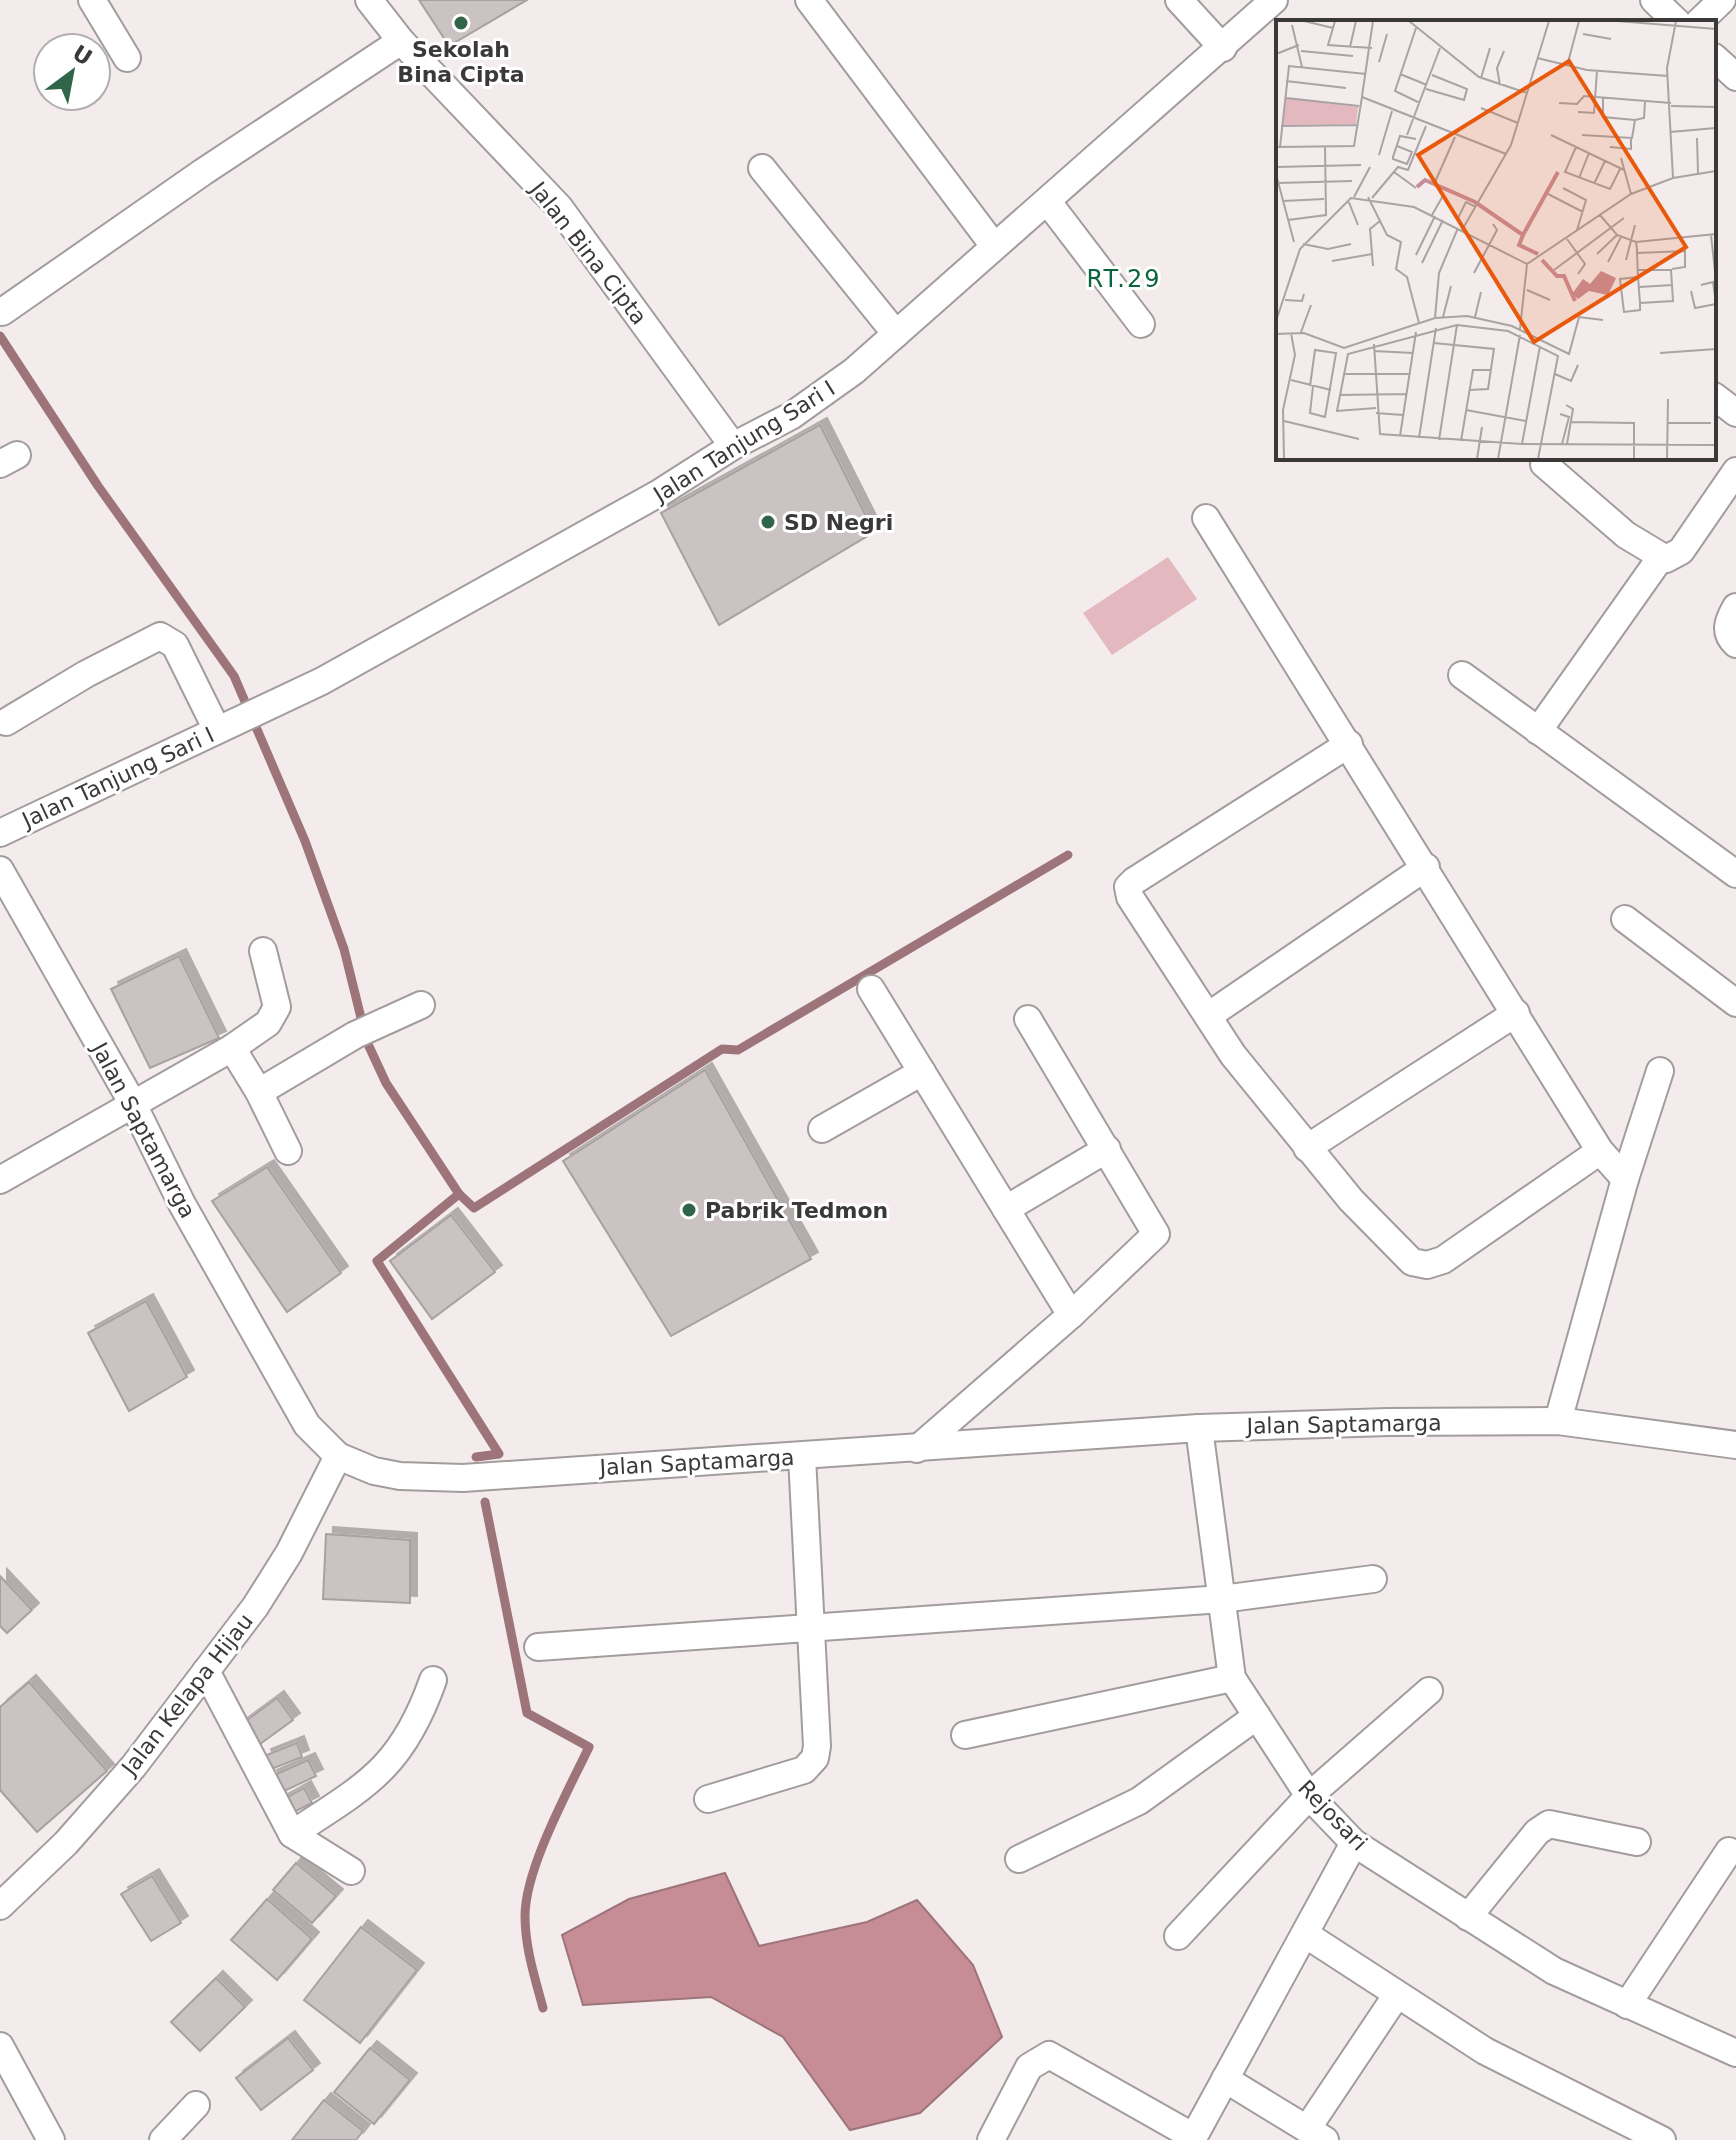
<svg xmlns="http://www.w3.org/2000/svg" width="1736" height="2140" font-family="'DejaVu Sans',sans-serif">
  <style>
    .green { fill: #e3b8be }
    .water { fill: #c78d96; stroke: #9d747a; stroke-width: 2 }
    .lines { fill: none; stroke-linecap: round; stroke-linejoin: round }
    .stream { stroke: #9d747a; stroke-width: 9 }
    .building { fill: #cac2c3; stroke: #a8a1a1; stroke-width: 2; filter: url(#shadow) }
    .minor-casing { stroke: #a39c9d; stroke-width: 30 }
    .minor { stroke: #fff; stroke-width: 26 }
    .poi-dot { fill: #31654a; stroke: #fff; stroke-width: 3 }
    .labels { text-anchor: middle; stroke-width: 6; stroke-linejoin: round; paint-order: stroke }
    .poi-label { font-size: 22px; font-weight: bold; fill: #3b3838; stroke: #fff; text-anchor: start }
    .street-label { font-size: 22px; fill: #3b3838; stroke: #fff }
    .neighbourhood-label { font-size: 24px; letter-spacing: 2px; fill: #086540; stroke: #fff }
    .inset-river { fill: none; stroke: #c78d96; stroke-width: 4 }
    .inset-road { fill: none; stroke: #a9a3a4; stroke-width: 2 }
    .view { fill: #e8590c; fill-opacity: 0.15; stroke: #e8590c; stroke-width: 4 }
    .inset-edge { fill: none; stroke: #3b3838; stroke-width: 4 }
  </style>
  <defs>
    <filter id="shadow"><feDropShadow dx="7" dy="-7" stdDeviation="0" flood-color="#0004"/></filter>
  </defs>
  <rect width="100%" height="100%" fill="#f3ebec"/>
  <polygon class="green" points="1168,557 1197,599 1112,655 1083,613"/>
  <polygon class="water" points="725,1873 759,1946 867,1922 917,1900 973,1965 1002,2037 920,2113 850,2130 783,2037 711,1997 583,2005 562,1935 629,1899"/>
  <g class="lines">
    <g class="stream">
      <polyline points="0,336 98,486 234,676 305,841 344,949 367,1042 386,1083 459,1194 377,1261 499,1454 476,1457"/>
      <polyline points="459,1194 474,1208 722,1049 738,1050 1068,855"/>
      <path d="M485,1502L527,1713L589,1747C568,1791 525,1869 525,1916C525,1948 535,1978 543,2008"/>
    </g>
  </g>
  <g class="building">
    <polygon points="419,0 527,0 449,46"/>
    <polygon points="820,425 874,532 719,625 661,513"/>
    <polygon points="179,956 219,1038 150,1068 111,989"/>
    <polygon points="705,1070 811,1259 671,1336 563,1161"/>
    <polygon points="267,1167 341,1273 287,1312 212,1201"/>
    <polygon points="451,1215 495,1272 432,1319 390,1261"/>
    <polygon points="146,1301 187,1377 129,1411 88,1333"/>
    <polygon points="326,1534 410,1540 410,1603 323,1599"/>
    <polygon points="0,1576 32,1610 7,1633 0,1626"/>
    <polygon points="29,1682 107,1771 37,1832 0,1790 0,1707"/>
    <polygon points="277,1698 293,1720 256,1747 239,1726"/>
    <polygon points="297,1743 302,1757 269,1770 264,1756"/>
    <polygon points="308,1760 316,1776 278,1794 270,1777"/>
    <polygon points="304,1788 312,1803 288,1815 281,1801"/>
    <polygon points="296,1863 336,1896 312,1923 273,1890"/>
    <polygon points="152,1876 181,1923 151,1941 121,1894"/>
    <polygon points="267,1899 312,1939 277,1980 231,1940"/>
    <polygon points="361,1927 417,1970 360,2043 304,2000"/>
    <polygon points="216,1978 245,2007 200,2051 171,2022"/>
    <polygon points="288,2038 313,2070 261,2110 236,2078"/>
    <polygon points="370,2048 410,2080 374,2124 334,2092"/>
    <polygon points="324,2100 363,2131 356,2140 292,2140"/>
  </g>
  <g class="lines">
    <defs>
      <g id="minor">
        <polyline points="92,0 127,58"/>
        <polyline points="369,0 401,41 559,207 733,446"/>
        <polyline points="809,0 994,246"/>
        <polyline points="1179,0 1223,48"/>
        <polyline points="1654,0 1677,22"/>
        <polyline points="1699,22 1722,0"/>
        <polyline points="1714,57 1736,77"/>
        <polyline points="762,168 896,334"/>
        <polyline points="1048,202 1141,324"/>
        <polyline points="2,312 203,172 401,41"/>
        <polyline points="1714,396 1736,413"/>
        <polyline points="0,464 17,455"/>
        <polyline points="1544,464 1626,535 1666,559 1681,551 1736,471"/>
        <polyline points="1206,518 1600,1151 1625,1179"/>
        <path d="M1736,607C1728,621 1723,632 1736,644"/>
        <polyline points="1462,675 1736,874"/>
        <polyline points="6,722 86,674 160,636 175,645 217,730"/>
        <polyline points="1538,731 1661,557"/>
        <polyline points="1349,744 1134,881 1128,887 1130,897 1233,1055 1351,1200 1412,1262 1427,1265 1443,1260 1600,1151"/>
        <polyline points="0,833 322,681 661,492 733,446 791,416 854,371 1274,0"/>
        <polyline points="0,870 133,1104 182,1204 307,1425 338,1456 374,1471 400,1476 463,1478 1199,1428 1388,1422 1558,1421 1736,1445"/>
        <polyline points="1625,919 1736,1003"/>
        <polyline points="871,989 1071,1315"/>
        <polyline points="1208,1016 1426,867"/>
        <polyline points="232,1048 259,1092 288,1151"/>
        <polyline points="259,1092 355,1035 421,1005"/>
        <polyline points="822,1129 922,1072"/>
        <polyline points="1307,1148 1516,1013"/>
        <polyline points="0,1180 232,1048 268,1023 277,1007 263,951"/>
        <polyline points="1006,1209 1107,1149"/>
        <polyline points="1558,1421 1625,1179 1660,1071"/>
        <polyline points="1199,1428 1232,1678 1309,1796 1354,1843 1554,1971 1736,2053"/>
        <polyline points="917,1449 1071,1315 1156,1234 1028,1019"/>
        <polyline points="538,1647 1222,1599 1373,1579"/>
        <polyline points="206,1671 292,1834 351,1871"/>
        <polyline points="965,1735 1232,1678"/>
        <polyline points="708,1799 804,1770 815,1758 817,1746 802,1457"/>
        <path d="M292,1834C367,1785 402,1768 433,1680"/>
        <polyline points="1019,1859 1139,1801 1257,1716"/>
        <polyline points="0,1906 66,1843 133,1767 255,1607 289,1553 338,1456"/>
        <polyline points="1468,1917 1537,1832 1549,1824 1637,1842"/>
        <polyline points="1305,1934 1485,2051 1662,2140"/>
        <polyline points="1178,1936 1309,1796 1429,1691"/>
        <polyline points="1627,2005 1729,1851"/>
        <polyline points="0,2046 51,2140"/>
        <polyline points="1225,2079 1325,2140"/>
        <polyline points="1307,2129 1396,1996"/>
        <polyline points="163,2140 196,2105"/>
        <polyline points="991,2140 1029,2067 1049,2055 1194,2137"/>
        <polyline points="1192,2140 1354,1843"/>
      </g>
    </defs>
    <use href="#minor" class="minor-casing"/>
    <use href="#minor" class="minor"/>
  </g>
  <g class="poi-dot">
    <circle cx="461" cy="23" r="8"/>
    <circle cx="768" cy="522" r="8"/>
    <circle cx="689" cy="1210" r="8"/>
  </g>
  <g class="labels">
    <g class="poi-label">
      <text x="461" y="57" text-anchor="middle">Sekolah<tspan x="461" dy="25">Bina Cipta</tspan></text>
      <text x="784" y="530">SD Negri</text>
      <text x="705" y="1218">Pabrik Tedmon</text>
    </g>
    <g class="street-label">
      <text transform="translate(589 253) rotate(52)" y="8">Jalan Bina Cipta</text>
      <text transform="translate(744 441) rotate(-32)" y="8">Jalan Tanjung Sari I</text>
      <text transform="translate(118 777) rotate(-25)" y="8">Jalan Tanjung Sari I</text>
      <text transform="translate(144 1130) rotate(62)" y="8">Jalan Saptamarga</text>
      <text transform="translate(1344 1424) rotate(-1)" y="8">Jalan Saptamarga</text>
      <text transform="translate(697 1462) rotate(-3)" y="8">Jalan Saptamarga</text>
      <text transform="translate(187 1694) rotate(-52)" y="8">Jalan Kelapa Hijau</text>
      <text transform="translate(1333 1815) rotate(46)" y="8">Rejosari</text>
    </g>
    <g class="neighbourhood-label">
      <text x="1124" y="287">RT.29</text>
    </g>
  </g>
  <g transform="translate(1276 20)">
    <rect width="440" height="440" fill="#f3ebec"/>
    <path d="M9,78L82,87L80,104L6,105Z" fill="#e3b8be"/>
    <path d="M325,251L340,258L332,275L313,271L302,279L296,274L307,259L314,264Z" fill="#c78d96"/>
    <path class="inset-river" d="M141,167L149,160L199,182L247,215L243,225L262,234M247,215L282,152M266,240L281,256H288L299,281"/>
    <path class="inset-road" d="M28,1L57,8M59,1L52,25L96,28M133,1L203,57L251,73M341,1L440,9M16,5L26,47M140,8L119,71L144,83M307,14L335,19M74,27L80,1M25,31L77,36M0,34L23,25M261,38L311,50L392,56M103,42L111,14M291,46L303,1M124,54L151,65M205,58L214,28M10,61L70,68M224,65L221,48L228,31M150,69L188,80L191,69L156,55M86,76L97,1M10,78L83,86M327,78V97L359,100L368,98L369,81M283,83L301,84L308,76L395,83M395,86L440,87M205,88L242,103M302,92L318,93L321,51M5,106L81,105M394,112L440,108M131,115L164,28M275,115L348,150M306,115L356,118L359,100M421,118L422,153M121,126L136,132L131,144L117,139V137L124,116L140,119M0,127L78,126L86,77L230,134M4,127L13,46L90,54M300,127L289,152L334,169L344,149M334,127L355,129V118M103,135L116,91M345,138L355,174M0,147L85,145M118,152L140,168M0,154L18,222M303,158L313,133M397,158L391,48L400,1M159,162L179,117M2,163L76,161M318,164L329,141M287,168L310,180L301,210M272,174L307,192M78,177L94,147M92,177L104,201L94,209L97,246M96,178L122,147L132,150L150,106M72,180L82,205M7,181L48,179M156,195L168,174M324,195L341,215L360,222L440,214M182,198L190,182L200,187M12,200L50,195L49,126M104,201L111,215L125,222L120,249L131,257L143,303M186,210L235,125L273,1M435,215L440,261M291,219L309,244L302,254M360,222L361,229V233L362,257L364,283V290L348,292L344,259L362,257M27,224L52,229L75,224M361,233L409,231V247L396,249M321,234L341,215M140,235L159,196M350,240L359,205M56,241L96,234M332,242L345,217M146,243L167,200M278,250L348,198M362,250H395L397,281L364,283M198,253L221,210L217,204M425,265L437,262L440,283M363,267L396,265M251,270L274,280M415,271L419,288L440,284M9,280L26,281L28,274M167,297L175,266M199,297L205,272M159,298L163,253L182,208M0,301L24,229L75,178L138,187L251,244L355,174L397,158L440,151M244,309L251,244M25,312L35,285M0,314L28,313L68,328L159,298L191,296L236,306L293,334L303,297L327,300M158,323L218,329L212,369L193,370M98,324L104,414L246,424L440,425M98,331L137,333M384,333L440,329M67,354H134M279,354L295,361L302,345M15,360L55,370M34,366L39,330L60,333L49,397L34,393L37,366M63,375L131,374M290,385L297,389L291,424M100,388L61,391L72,334L181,305L232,311L282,336L262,439M190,390L250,401M100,393L127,395M284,394L293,397L286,424M8,401L83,419M295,402L358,403V439M391,403H435M124,416L140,312M143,418L160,308M163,420L181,305M185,421L197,350H215M246,424L264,326M8,439L7,390L19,335L15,313M201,439L206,407M222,439L244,315M391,439L392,379"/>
    <path class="view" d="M293,41L410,227L258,322L142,135Z"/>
    <rect width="440" height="440" class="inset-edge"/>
  </g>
  <g transform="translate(72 72) rotate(32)"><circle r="38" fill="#ffffff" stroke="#b1afaf" stroke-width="2"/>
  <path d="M0-6L14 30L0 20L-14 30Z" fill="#31654a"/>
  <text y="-12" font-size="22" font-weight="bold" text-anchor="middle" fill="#3b3838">U</text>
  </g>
</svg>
